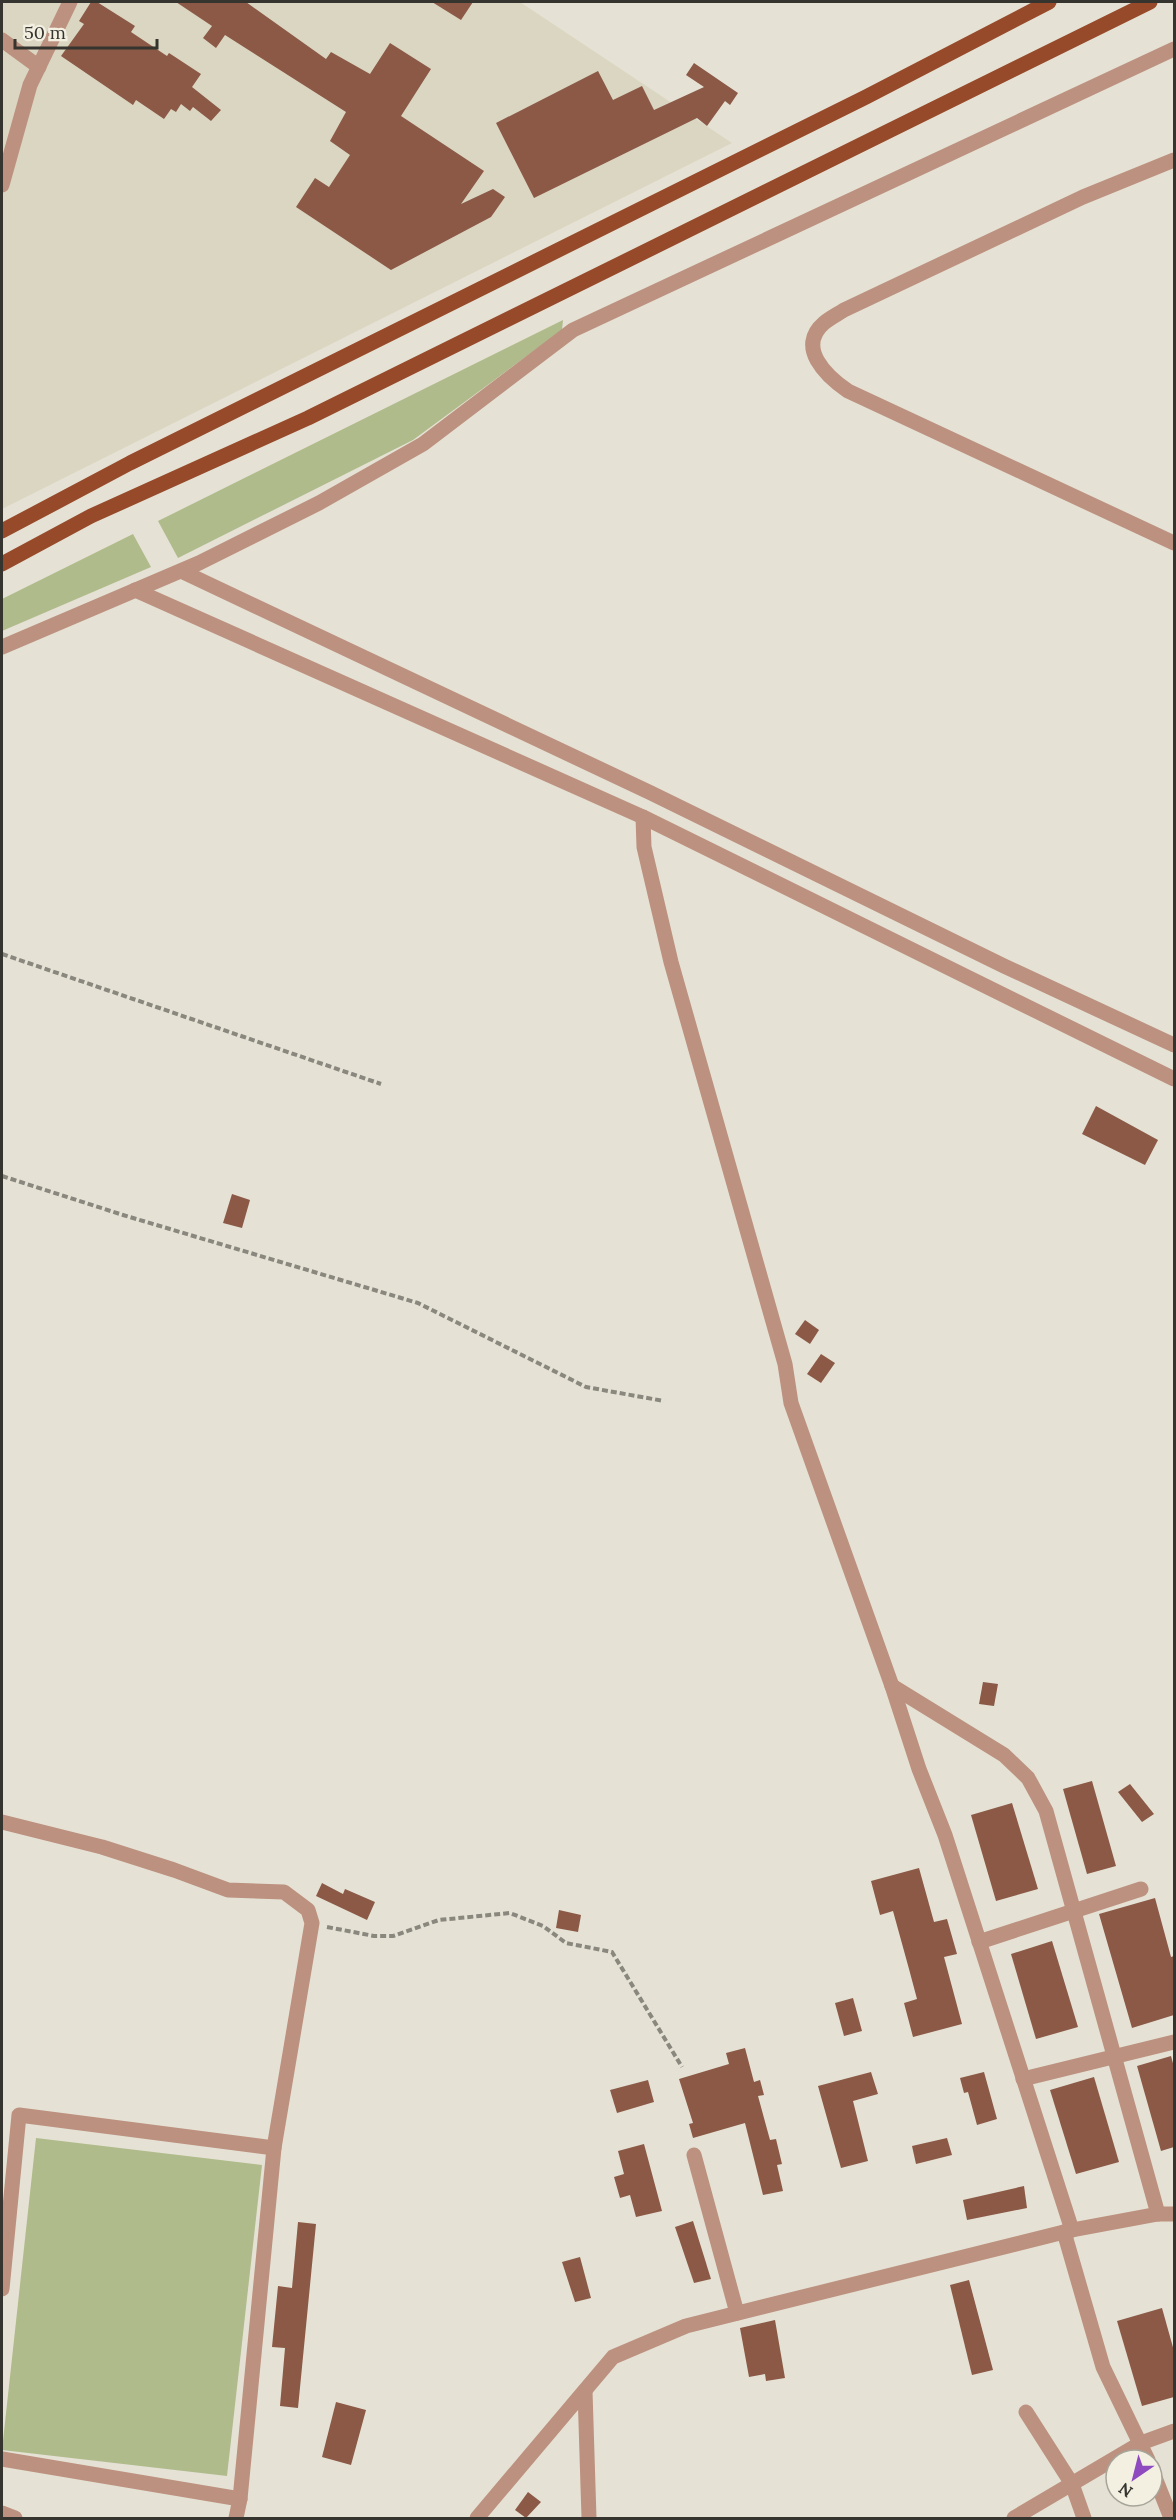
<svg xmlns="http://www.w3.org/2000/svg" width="1176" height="2520" font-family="Lora,serif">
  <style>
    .built { fill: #dad6c1 }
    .green { fill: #b0bb8b }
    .building { fill: #8b5946 }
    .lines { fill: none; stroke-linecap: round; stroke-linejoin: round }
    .path { stroke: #89877e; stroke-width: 4; stroke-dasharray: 6 3; stroke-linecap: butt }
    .minor { stroke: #bd917f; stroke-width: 15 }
    .major { stroke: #974a2a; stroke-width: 15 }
  </style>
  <rect width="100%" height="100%" fill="#e5e2d5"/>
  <polygon class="built" points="2,2 520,2 732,143 2,509"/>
  <g class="green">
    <polygon points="563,320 562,330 413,440 178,558 158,521"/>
    <polygon points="133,534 151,567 2,631 2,599"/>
    <polygon points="36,2138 262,2165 227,2476 2,2450"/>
  </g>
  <g class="building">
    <polygon points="91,2 97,2 135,26 131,32 167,56 169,53 201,74 192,87 221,110 211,121 193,107 190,111 181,104 176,112 171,109 164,119 136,100 133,105 61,56 84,24 79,21"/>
    <polygon points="176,2 246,2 326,59 331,52 370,74 390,43 431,69 401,116 484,171 461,204 493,189 505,197 491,217 391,270 296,207 315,178 329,187 350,155 330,141 346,112 225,35 216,48 203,38 212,26"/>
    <polygon points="432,2 473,2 461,20"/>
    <polygon points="694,63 738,93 730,105 725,101 707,126 697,118 534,198 496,123 598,71 613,100 642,86 654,110 704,87 686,75"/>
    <polygon points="1096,1106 1158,1140 1145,1165 1082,1134"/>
    <polygon points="232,1194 250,1200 242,1228 223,1223"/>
    <polygon points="805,1320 819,1330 810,1344 795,1334"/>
    <polygon points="821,1354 835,1363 821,1383 807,1374"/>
    <polygon points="983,1682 998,1684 994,1706 979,1704"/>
    <polygon points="1092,1781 1116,1866 1087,1874 1063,1789"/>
    <polygon points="1130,1784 1154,1814 1142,1822 1118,1792"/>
    <polygon points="1012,1803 1038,1889 996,1901 971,1815"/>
    <polygon points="919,1868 934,1922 947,1919 957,1954 944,1957 962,2024 913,2037 904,2003 917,1999 909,1969 893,1911 880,1915 871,1881"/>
    <polygon points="322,1883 343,1894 345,1889 375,1902 367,1920 316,1896"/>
    <polygon points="1155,1898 1171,1957 1174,1956 1174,2015 1132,2028 1099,1914"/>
    <polygon points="559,1910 581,1915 578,1932 556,1928"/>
    <polygon points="1052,1941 1078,2027 1036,2039 1011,1954"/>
    <polygon points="853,1998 862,2031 844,2036 835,2003"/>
    <polygon points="745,2048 754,2082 760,2080 764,2095 758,2096 770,2140 776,2139 782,2164 777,2165 783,2191 763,2195 745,2123 693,2138 689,2124 693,2123 679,2079 729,2064 726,2053"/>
    <polygon points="1171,2056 1174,2067 1174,2147 1161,2151 1137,2066"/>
    <polygon points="871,2072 878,2094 853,2101 868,2161 841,2168 818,2086"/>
    <polygon points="984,2072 997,2119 977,2125 968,2092 964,2093 960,2078"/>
    <polygon points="1094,2077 1119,2162 1076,2174 1050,2090"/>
    <polygon points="648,2080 654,2102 617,2113 610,2090"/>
    <polygon points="947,2138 952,2155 916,2164 912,2146"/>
    <polygon points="644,2144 662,2211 636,2217 630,2195 620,2198 614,2177 624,2174 618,2151"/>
    <polygon points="1024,2186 1027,2208 967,2220 963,2200"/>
    <polygon points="693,2221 711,2279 694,2283 675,2227"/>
    <polygon points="298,2222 316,2224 298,2408 280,2406 285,2348 272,2347 278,2286 292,2288"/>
    <polygon points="580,2257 591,2298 575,2302 562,2262"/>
    <polygon points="969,2280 993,2370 972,2375 950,2285"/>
    <polygon points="1162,2308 1174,2351 1174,2397 1142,2406 1117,2321"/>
    <polygon points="775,2320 785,2378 766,2381 765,2374 749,2377 740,2328"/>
    <polygon points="336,2402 366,2410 351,2465 322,2457"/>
    <polygon points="528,2492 541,2502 526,2518 515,2510"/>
  </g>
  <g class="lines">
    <g class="path">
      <polyline points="2,954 381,1084"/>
      <polyline points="2,1176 123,1215 418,1303 586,1387 664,1401"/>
      <polyline points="327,1927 374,1936 393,1936 439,1920 510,1913 543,1926 566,1943 612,1952 682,2067"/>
    </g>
    <g class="minor">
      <polyline points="2,40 39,67"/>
      <path d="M1174,160L1083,197L844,310C838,314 830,318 824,323C796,347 826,376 848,391L1174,543"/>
      <polyline points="2,185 30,85 70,2"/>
      <polyline points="181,571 651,793 1004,966 1174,1045"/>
      <polyline points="135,590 643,817 1174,1079"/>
      <polyline points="2,647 199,563 319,503 423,444 573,330 1174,49"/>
      <polyline points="643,817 644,847 671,962 785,1364 791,1403 892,1686 919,1769 945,1835 1072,2230"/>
      <polyline points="892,1686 1004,1755 1028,1778 1046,1811 1158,2214"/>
      <polyline points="2,1822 102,1847 174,1870 228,1890 284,1892 308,1910 312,1923 274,2148 240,2499 236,2518"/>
      <polyline points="979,1942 1141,1889"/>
      <polyline points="1023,2079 1174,2042"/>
      <polyline points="694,2155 737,2313"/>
      <polyline points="1064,2232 1103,2367 1148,2460"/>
      <polyline points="2,2289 19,2115 274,2148"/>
      <polyline points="585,2391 589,2518"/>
      <polyline points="1026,2412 1072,2484 1084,2518"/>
      <polyline points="2,2459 240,2499"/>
      <polyline points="1152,2470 1171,2518"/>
      <polyline points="2,2513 15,2518"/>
      <polyline points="477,2518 613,2357 686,2326 1072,2230 1158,2214 1174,2214"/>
      <polyline points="1014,2518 1141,2443 1174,2431"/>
    </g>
    <g class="major">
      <polyline points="2,531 130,463 866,97 1049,2"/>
      <polyline points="2,564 91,516 308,418 1150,2"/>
    </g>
  </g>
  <rect width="1176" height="2520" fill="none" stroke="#35342f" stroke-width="6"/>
  <g transform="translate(1134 2478) rotate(215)"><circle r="28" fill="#f3f0e2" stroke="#a7a59a" stroke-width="1.5"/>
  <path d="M0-4.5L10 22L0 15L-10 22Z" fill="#8e4abe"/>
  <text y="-9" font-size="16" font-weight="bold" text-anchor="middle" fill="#35342f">N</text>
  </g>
  <path d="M15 39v9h142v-9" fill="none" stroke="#35342f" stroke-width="3"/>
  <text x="24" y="39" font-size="18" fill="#35342f" stroke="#f3f0e2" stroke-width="4.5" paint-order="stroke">50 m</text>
</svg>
